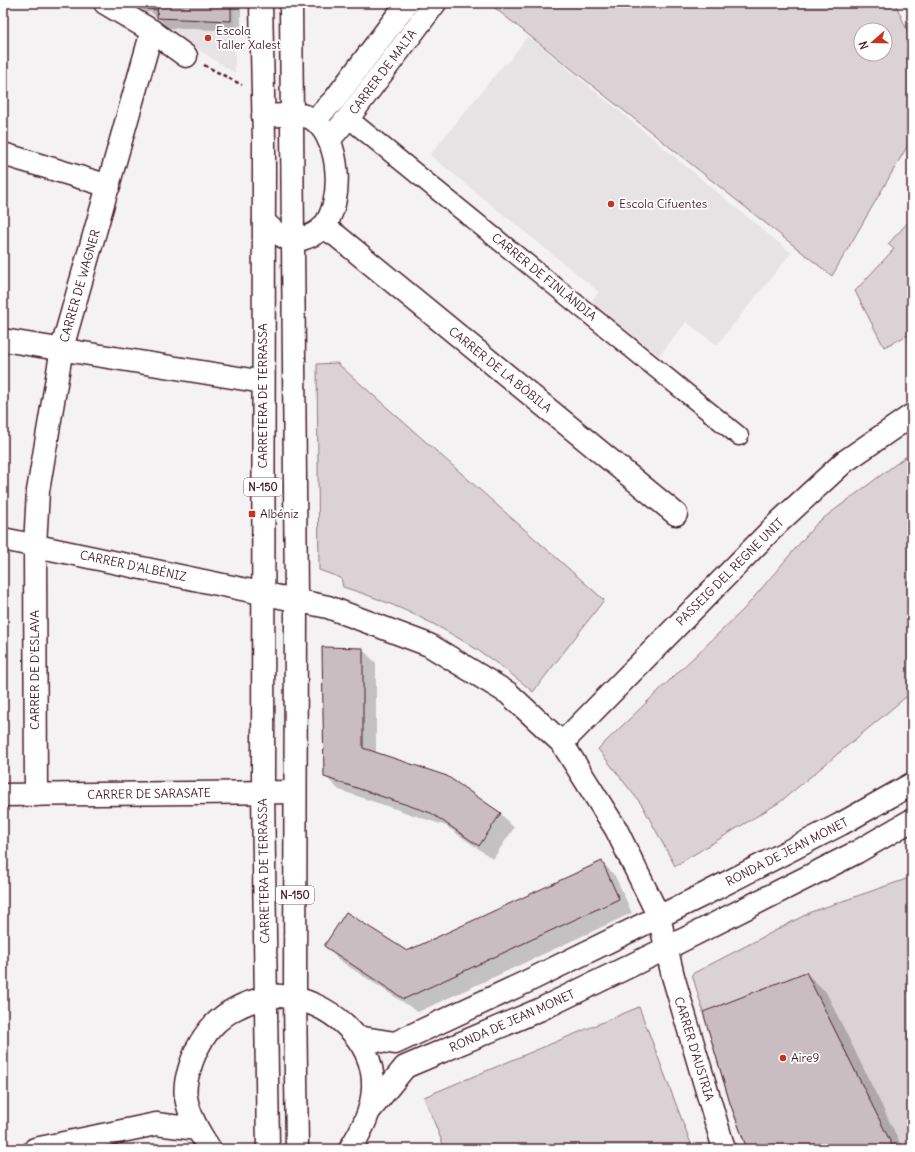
<svg xmlns="http://www.w3.org/2000/svg" width="915" height="1152" font-family="Delius,sans-serif">
  <style>
    .built { fill: #e7e2e3 }
    .green { fill: #dbd2d5; stroke: #927880; fill-rule: evenodd }
    .shadow { fill: #0003 }
    .building { fill: #cabdc1; stroke: #4a1f2b }
    .lines { fill: none; stroke-linecap: round; stroke-linejoin: round }
    .pedestrian-casing { stroke: #4a1f2b; stroke-width: 21 }
    .minor-casing { stroke: #4a1f2b; stroke-width: 25 }
    .tertiary-casing { stroke: #4a1f2b; stroke-width: 25 }
    .primary-casing { stroke: #4a1f2b; stroke-width: 25 }
    .path { stroke: #4a1f2b; stroke-width: 2.5; stroke-dasharray: 4 3; stroke-linecap: butt }
    .pedestrian { stroke: #fff; stroke-width: 18 }
    .minor { stroke: #fff; stroke-width: 22 }
    .tertiary { stroke: #fff; stroke-width: 22 }
    .primary { stroke: #fff; stroke-width: 22 }
    .poi-dot { fill: #c8321e; stroke: #fff; stroke-width: 1.5 }
    .labels { text-anchor: middle; stroke-width: 3.5; stroke-linejoin: round; paint-order: stroke }
    .shield { fill: #fff; stroke: #80626b; stroke-width: 1 }
    .shield-label { font-size: 11px; font-weight: bold; fill: #4a1f2b }
    .poi-label { font-size: 12px; fill: #4a1f2b; stroke: #fff; text-anchor: start }
    .street-label { font-size: 12px; fill: #4a1f2b; stroke: #fff }
  </style>
  <rect width="100%" height="100%" fill="#f4f2f2"/>
  <filter id="ink" filterUnits="userSpaceOnUse"><feTurbulence type="fractalNoise" baseFrequency=".025" numOctaves="2"/><feDisplacementMap in="SourceGraphic" scale="8" xChannelSelector="R" yChannelSelector="G"/><feConvolveMatrix kernelMatrix="1 2 1 2 8 2 1 2 1" color-interpolation-filters="sRGB"/></filter>
  <g filter="url(#ink)">
    <g class="built">
      <polygon points="127,3 234,3 235,73"/>
      <polygon points="528,36 791,253 717,345 686,322 659,356 591,301 599,292 430,155 505,63 507,64"/>
    </g>
    <g class="green">
      <path d="M492,3H895L912,41V138L832,276L491,5ZM861,30H885V54H861Z"/>
      <polygon points="912,218 912,333 884,347 855,291 894,249 888,244"/>
      <path d="M337,363L604,600L533,692C478,644 412,608 343,587L341,578L319,570L317,364Z"/>
      <polygon points="912,452 912,692 780,802 675,866 642,805 598,749 744,609 817,523"/>
      <polygon points="912,877 912,1149 747,1149 730,1103 692,974 811,912"/>
      <polygon points="639,1007 693,1149 445,1149 424,1097"/>
    </g>
    <g class="shadow">
      <polygon points="135,3 241,3 241,31 169,28 151,12 144,12"/>
      <polygon points="362,649 376,663 376,754 447,777 501,814 514,828 493,859 446,826 339,790 325,776"/>
      <polygon points="602,862 615,876 632,913 418,1012 339,960 325,946 407,952"/>
      <polygon points="806,973 826,992 903,1149 748,1149"/>
    </g>
    <g class="building">
      <polygon points="146,3 158,3 158,10 147,9"/>
      <polygon points="158,3 231,3 231,21 157,18"/>
      <polygon points="322,647 363,648 363,748 447,776 501,813 479,846 431,813 324,777"/>
      <polygon points="602,861 619,899 404,999 324,946 346,912 407,951"/>
      <polygon points="806,972 894,1149 747,1149 730,1103 703,1012"/>
    </g>
    <g class="lines">
      <defs>
        <polyline id="pedestrian" points="348,118 739,436"/>
        <g id="minor">
          <polyline points="105,3 152,31 186,56"/>
          <path d="M263,116C278,116 302,111 314,120C341,140 344,203 323,227C315,236 304,238 293,242L275,232L264,222"/>
          <polyline points="315,120 335,99 407,3"/>
          <polyline points="329,140 352,113 435,3"/>
          <polyline points="3,154 109,186"/>
          <polyline points="323,227 337,236 676,514"/>
          <polyline points="3,340 263,382"/>
          <polyline points="3,539 328,607 429,645 508,693 562,743 616,829 659,917 673,976 724,1149"/>
          <polyline points="562,743 778,523 844,462 912,415"/>
          <polyline points="3,795 295,792"/>
          <polyline points="36,795 35,546 38,491 62,348 152,31"/>
        </g>
        <g id="tertiary">
          <polyline points="357,1037 395,1043 526,982 703,895 841,824 912,784"/>
          <polyline points="370,1110 405,1067 539,1010 667,948 857,852 912,820"/>
          <polyline points="35,1149 156,1124 197,1129"/>
          <path d="M210,1149C199,1133 189,1116 186,1097C184,1085 188,1073 192,1061C203,1030 225,1009 257,1000C265,998 274,995 281,996C327,1000 375,1038 373,1088C372,1111 362,1130 350,1149"/>
        </g>
        <g id="primary">
          <polyline points="261,3 264,140 263,792 268,1149"/>
          <polyline points="291,3 296,601 295,998 297,1149"/>
        </g>
      </defs>
      <use href="#pedestrian" class="pedestrian-casing"/>
      <use href="#minor" class="minor-casing"/>
      <use href="#tertiary" class="tertiary-casing"/>
      <use href="#primary" class="primary-casing"/>
      <polyline class="path" points="204,65 242,85"/>
      <use href="#pedestrian" class="pedestrian"/>
      <use href="#minor" class="minor"/>
      <use href="#tertiary" class="tertiary"/>
      <use href="#primary" class="primary"/>
    </g>
  </g>
  <g class="poi-dot">
    <circle cx="208" cy="38" r="4"/>
    <circle cx="611" cy="204" r="4"/>
    <rect x="248" y="510" width="8" height="8" rx="2"/>
    <circle cx="783" cy="1058" r="4"/>
  </g>
  <g class="labels">
    <g class="shield">
      <rect x="244" y="478" width="38" height="18" rx="3"/>
      <rect x="276" y="886" width="38" height="18" rx="3"/>
    </g>
    <g class="shield-label">
      <text x="263" y="491">N-150</text>
      <text x="295" y="899">N-150</text>
    </g>
    <g class="poi-label">
      <text x="216" y="35">Escola<tspan x="216" dy="14">Taller Xalest</tspan></text>
      <text x="619" y="208">Escola Cifuentes</text>
      <text x="260" y="518">Albéniz</text>
      <text x="791" y="1062">Aire9</text>
    </g>
    <g class="street-label">
      <text transform="translate(383 72) rotate(-53)" y="4">CARRER DE MALTA</text>
      <text transform="translate(544 277) rotate(39)" y="4">CARRER DE FINLÀNDIA</text>
      <text transform="translate(80 286) rotate(-74)" y="4">CARRER DE WAGNER</text>
      <text transform="translate(500 370) rotate(39)" y="4">CARRER DE LA BÒBILA</text>
      <text transform="translate(263 396) rotate(-90)" y="4">CARRETERA DE TERRASSA</text>
      <text transform="translate(133 566) rotate(12)" y="4">CARRER D'ALBÉNIZ</text>
      <text transform="translate(730 572) rotate(-45)" y="4">PASSEIG DEL REGNE UNIT</text>
      <text transform="translate(35 670) rotate(-90)" y="4">CARRER DE D'ESLAVA</text>
      <text transform="translate(149 794) rotate(-1)" y="4">CARRER DE SARASATE</text>
      <text transform="translate(787 852) rotate(-27)" y="4">RONDA DE JEAN MONET</text>
      <text transform="translate(264 871) rotate(-91)" y="4">CARRETERA DE TERRASSA</text>
      <text transform="translate(512 1021) rotate(-24)" y="4">RONDA DE JEAN MONET</text>
      <text transform="translate(694 1049) rotate(73)" y="4">CARRER D'AUSTRIA</text>
    </g>
  </g>
  <rect width="915" height="1152" fill="none" stroke="#fff" stroke-width="16"/>
  <rect x="8" y="8" width="899" height="1136" fill="none" stroke="#4a1f2b" stroke-width="1.5" filter="url(#ink)"/>
  <g transform="translate(873 42) rotate(250)"><circle r="19" fill="#ffffff" stroke="#b7a5aa"/>
  <path d="M0-3L7 15L0 10L-7 15Z" fill="#c8321e"/>
  <text y="-6" font-size="11" font-weight="bold" text-anchor="middle" fill="#4a1f2b">N</text>
  </g>
</svg>
